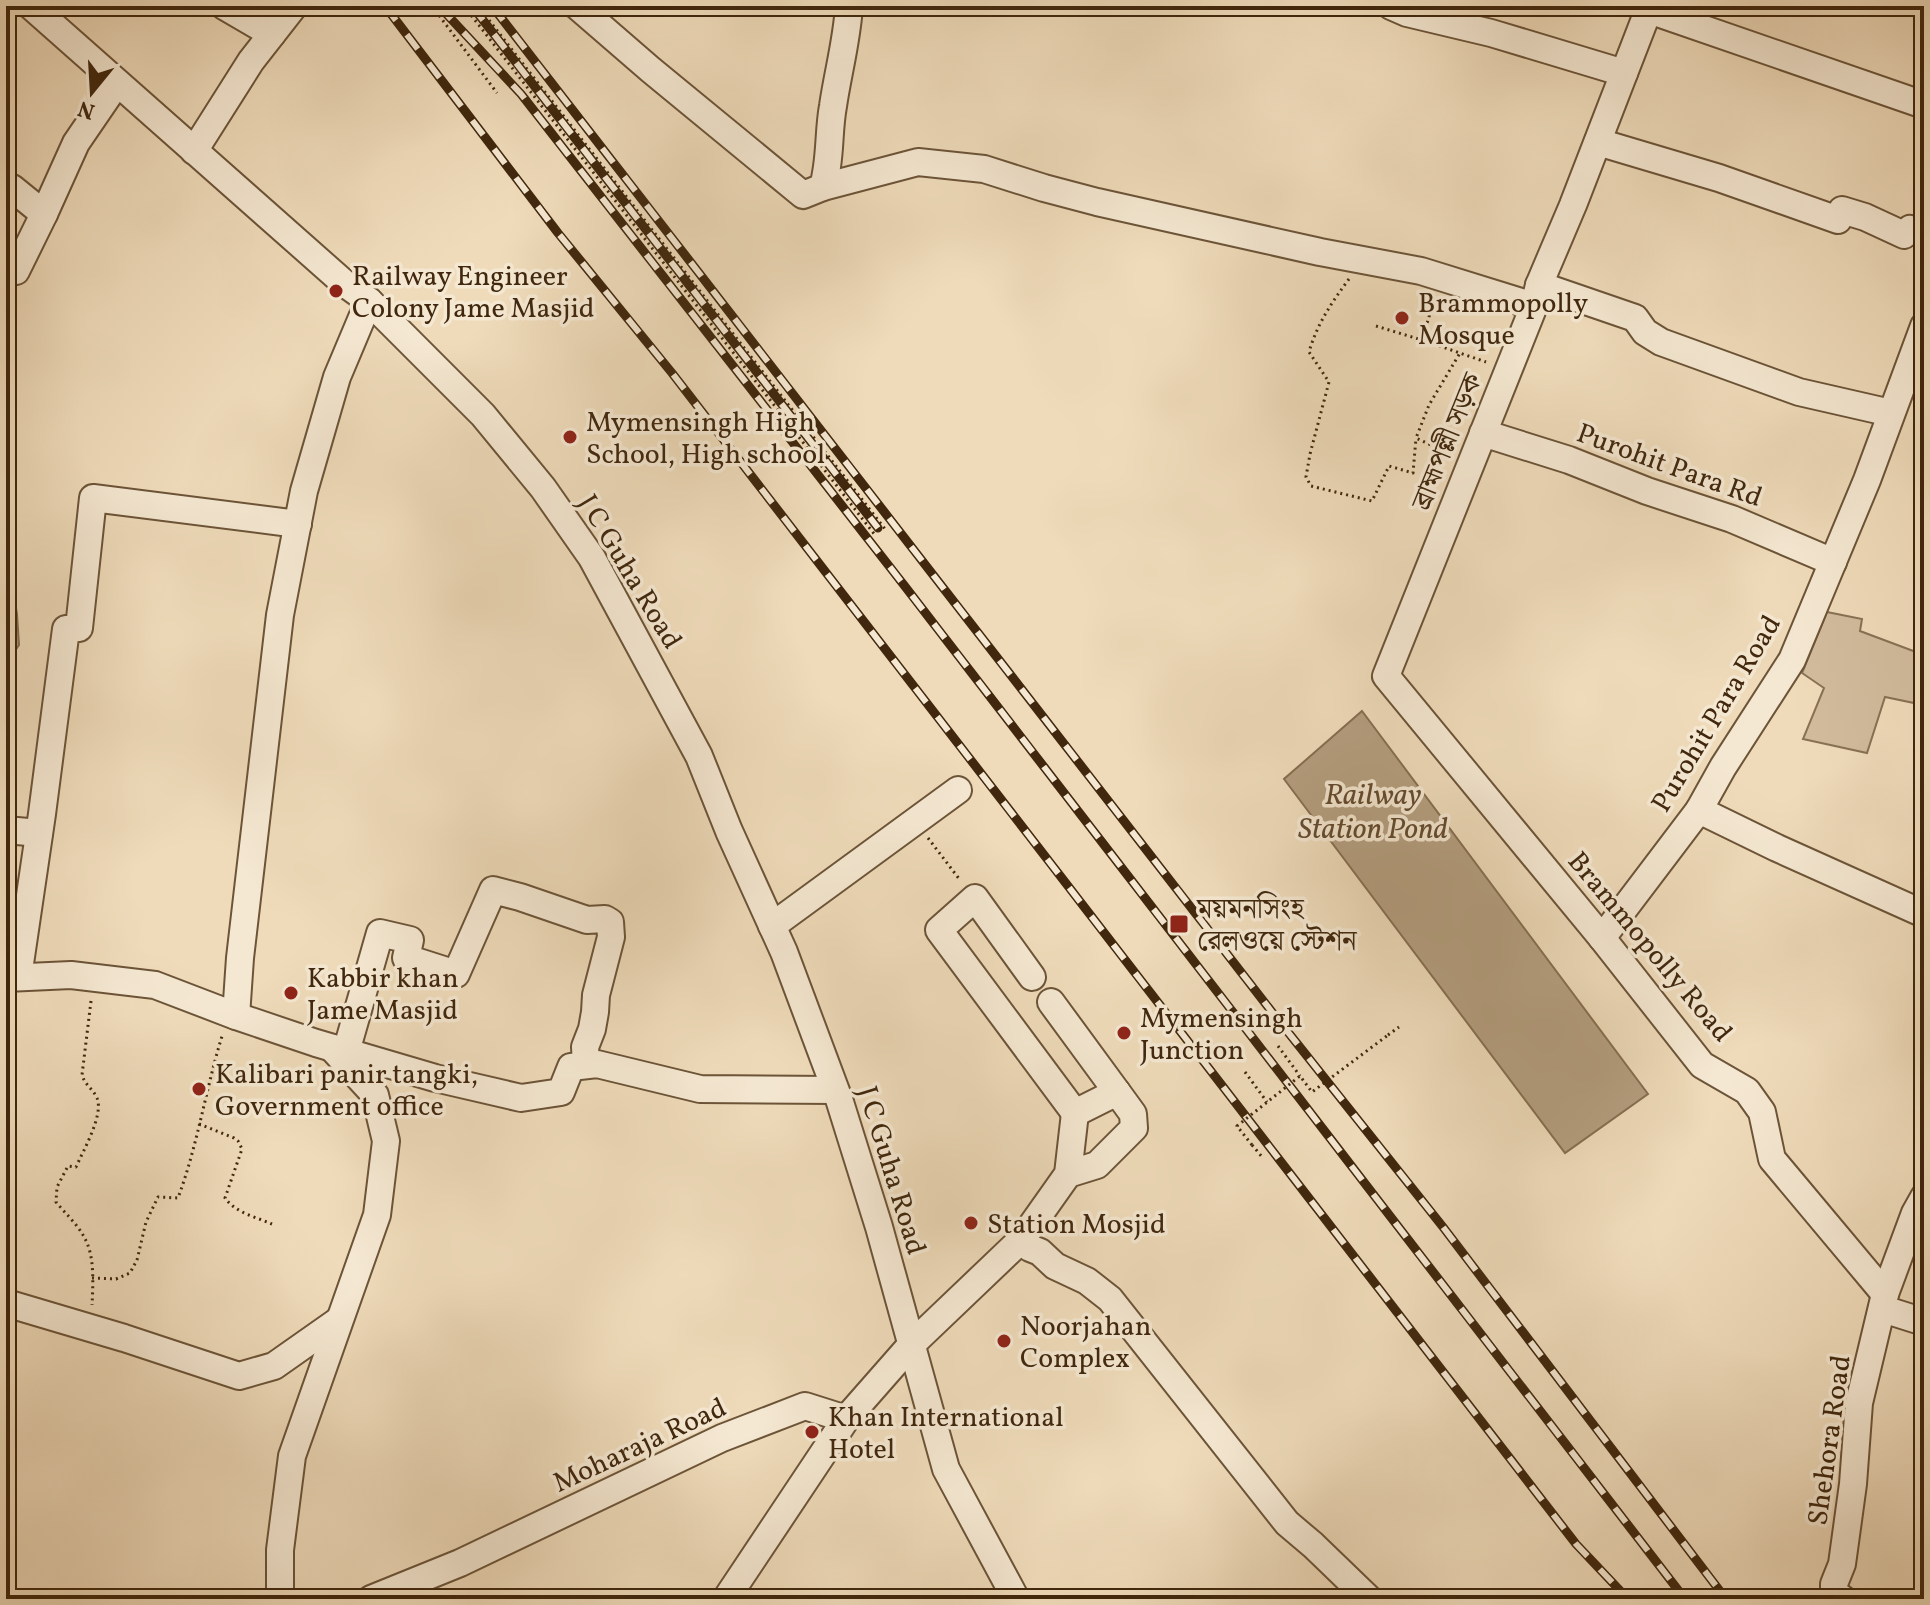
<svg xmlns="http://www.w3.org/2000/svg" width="1930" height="1605" font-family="Vollkorn,'Noto Serif Bengali',serif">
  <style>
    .green { fill: #d1bc9d; stroke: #887255; stroke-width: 2 }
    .water { fill: #b49e7f; stroke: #866e51; stroke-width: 2 }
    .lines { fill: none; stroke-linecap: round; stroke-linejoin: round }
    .minor-casing { stroke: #6c5438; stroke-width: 30 }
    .path { stroke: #40270d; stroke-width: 3; stroke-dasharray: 2 4; stroke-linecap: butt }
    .minor { stroke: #f5e8d2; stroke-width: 26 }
    .rail-casing { stroke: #40270d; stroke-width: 9 }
    .rail { stroke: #f5e8d2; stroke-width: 6; stroke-dasharray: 18; stroke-linecap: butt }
    .path-bridge { stroke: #40270d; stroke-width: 3; stroke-dasharray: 2 4; stroke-linecap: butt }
    .poi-dot { fill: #8f2418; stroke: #f5e8d2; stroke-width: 3 }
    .labels { text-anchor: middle; stroke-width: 7; stroke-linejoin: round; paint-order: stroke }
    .poi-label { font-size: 28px; fill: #40270d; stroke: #f5e8d2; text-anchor: start }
    .street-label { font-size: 28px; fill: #40270d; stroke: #f5e8d2 }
    .water-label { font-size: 30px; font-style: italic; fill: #634b2f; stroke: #f5e8d2 }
  </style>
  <rect width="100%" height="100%" fill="#efdbba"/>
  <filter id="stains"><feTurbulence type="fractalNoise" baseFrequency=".0025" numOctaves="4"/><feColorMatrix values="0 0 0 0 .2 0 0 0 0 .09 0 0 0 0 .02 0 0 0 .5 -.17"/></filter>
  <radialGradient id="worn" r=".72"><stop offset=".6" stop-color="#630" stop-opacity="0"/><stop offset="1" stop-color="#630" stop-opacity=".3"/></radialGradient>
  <polygon class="green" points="1827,612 1862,619 1860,631 1924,655 1924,671 1914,703 1885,697 1867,753 1803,739 1824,688 1802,673"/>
  <g class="water">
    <polygon points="6,547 17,614 19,645 8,661 6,661"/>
    <polygon points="1362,711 1648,1094 1565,1153 1284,779"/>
  </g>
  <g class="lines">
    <defs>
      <g id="minor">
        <polyline points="31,6 344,283 369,301 483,415 543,488 592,558 699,756 729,831 784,952 839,1099 879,1227 946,1469 1016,1599"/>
        <polyline points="224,6 272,34"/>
        <path d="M577,6L651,70L803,195L823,187C831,159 828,133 833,106C838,72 847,40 849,6"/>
        <polyline points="1391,6 1407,13 1491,33 1624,73"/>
        <polyline points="1650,6 1573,205 1539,285 1534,306 1386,676 1602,938 1702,1065 1747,1091 1762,1112 1772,1159 1885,1294"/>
        <polyline points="1649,10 1924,105"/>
        <polyline points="1598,142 1719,178 1838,220 1842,210 1865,217 1904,235 1910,229 1924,234"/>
        <polyline points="194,151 251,61 294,6"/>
        <polyline points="6,187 12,188 44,214"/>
        <polyline points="823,187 918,162 984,169 1044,188 1097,202 1320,252 1421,271 1534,306"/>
        <polyline points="6,272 16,271 44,214 76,143 117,83"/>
        <polyline points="1539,285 1635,318 1645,332 1661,342 1799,392 1891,413"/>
        <polyline points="1483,433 1569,460 1647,491 1732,519 1833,562"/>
        <polyline points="1699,810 1777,848 1924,914"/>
        <polyline points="6,830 39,833"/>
        <polyline points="772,926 958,790"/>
        <polyline points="1602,938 1699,810 1723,767 1792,660 1867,480 1924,326"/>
        <polyline points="18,977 42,814 66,629 79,628 93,498 298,524"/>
        <polyline points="1032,977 975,898 939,930 1075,1113"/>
        <polyline points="6,978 71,975 155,985 236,1016 316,1043 435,1078 521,1098 561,1092 571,1067 597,1064 700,1089 835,1090"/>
        <polyline points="1051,1002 1117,1092"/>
        <polyline points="236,1016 240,958 280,615 304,491 337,377 369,301"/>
        <polyline points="346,1052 380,933 410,940 406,958 456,974 493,890 520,897 587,920 605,919 610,922 611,937 596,995 595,1012 592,1029 585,1047 586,1065"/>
        <polyline points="1022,1239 1030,1248 1040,1252 1055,1266 1087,1281 1110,1299 1287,1523 1313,1545 1369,1599"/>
        <polyline points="6,1303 124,1338 239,1376 274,1366 338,1321"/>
        <polyline points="1883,1309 1924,1322"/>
        <polyline points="280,1599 280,1550 292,1456 377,1215 386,1141 375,1095 332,1048"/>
        <polyline points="371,1599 460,1563 722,1438 805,1406 846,1419 911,1345 1022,1239 1068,1174 1075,1113 1117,1092 1133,1114 1134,1128 1097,1165 1068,1174"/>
        <polyline points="726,1599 846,1419"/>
        <polyline points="1843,1599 1834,1593 1834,1584 1842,1564 1853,1484 1859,1403 1885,1294 1915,1213 1924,1197"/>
      </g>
    </defs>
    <use href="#minor" class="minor-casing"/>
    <g class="path">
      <polyline points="432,6 497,93"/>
      <polyline points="464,6 875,535"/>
      <polyline points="478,6 885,529"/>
      <path d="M1349,279C1332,302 1317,324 1309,352L1329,382L1310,454L1306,477L1311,486L1372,501L1389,466L1413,473L1416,438"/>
      <polyline points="1376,326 1422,340 1434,300"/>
      <polyline points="1422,340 1486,362"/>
      <polyline points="1452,455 1416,438 1429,405 1460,353"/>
      <polyline points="928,838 960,880"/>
      <path d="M91,1001L82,1075C85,1085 93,1089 97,1098C104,1115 83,1151 76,1167L68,1166L57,1187L56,1202C65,1213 78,1225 84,1237C95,1255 93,1284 92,1305"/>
      <polyline points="1388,1035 1399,1027"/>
      <polyline points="1278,1046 1300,1076"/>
      <polyline points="1245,1072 1267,1102"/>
      <path d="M199,1124L234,1138L238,1141L242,1149L225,1198C236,1213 256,1217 272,1224"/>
      <polyline points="1252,1145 1263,1158"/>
      <path d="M92,1278L116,1279L130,1273L137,1260L146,1222L158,1197L178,1198C198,1144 206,1087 223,1033"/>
    </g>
    <use href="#minor" class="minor"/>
    <defs>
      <g id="rail">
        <polyline points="385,6 558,233 672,373 1576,1544 1628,1599"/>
        <polyline points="439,6 521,94 907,589 1685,1599"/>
        <polyline points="472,6 878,528"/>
        <polyline points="492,6 1272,1012 1443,1227 1726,1599"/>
      </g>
    </defs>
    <use href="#rail" class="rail-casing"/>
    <use href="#rail" class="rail"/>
    <polyline class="path-bridge" points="1252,1145 1237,1126 1300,1076 1312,1092 1388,1035"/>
  </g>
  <g class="poi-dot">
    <circle cx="336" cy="291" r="8"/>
    <circle cx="1402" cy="318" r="8"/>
    <circle cx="570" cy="437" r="8"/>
    <rect x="1169" y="914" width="20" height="20" rx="4"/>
    <circle cx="291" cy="993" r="8"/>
    <circle cx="1124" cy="1033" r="8"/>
    <circle cx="199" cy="1089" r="8"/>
    <circle cx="971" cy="1223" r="8"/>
    <circle cx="1004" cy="1341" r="8"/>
    <circle cx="812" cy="1432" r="8"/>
  </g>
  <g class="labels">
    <g class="poi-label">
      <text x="352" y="285">Railway Engineer<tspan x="352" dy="32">Colony Jame Masjid</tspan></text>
      <text x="1418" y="312">Brammopolly<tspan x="1418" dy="32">Mosque</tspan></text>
      <text x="586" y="431">Mymensingh High<tspan x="586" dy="32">School, High school</tspan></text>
      <text x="1197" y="918">ময়মনসিংহ<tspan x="1197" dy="32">রেলওয়ে স্টেশন</tspan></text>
      <text x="307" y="987">Kabbir khan<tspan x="307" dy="32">Jame Masjid</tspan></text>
      <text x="1140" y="1027">Mymensingh<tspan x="1140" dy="32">Junction</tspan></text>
      <text x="215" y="1083">Kalibari panir tangki,<tspan x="215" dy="32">Government office</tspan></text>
      <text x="987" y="1233">Station Mosjid</text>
      <text x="1020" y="1335">Noorjahan<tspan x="1020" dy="32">Complex</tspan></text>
      <text x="828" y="1426">Khan International<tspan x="828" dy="32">Hotel</tspan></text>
    </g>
    <g class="street-label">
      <text transform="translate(1446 441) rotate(-68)" y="10">ব্রাহ্মপল্লী সড়ক</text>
      <text transform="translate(1670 464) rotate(20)" y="10">Purohit Para Rd</text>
      <text transform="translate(631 571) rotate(59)" y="10">J C Guha Road</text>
      <text transform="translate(1715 713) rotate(-59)" y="10">Purohit Para Road</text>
      <text transform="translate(1651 946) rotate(50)" y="10">Brammopolly Road</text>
      <text transform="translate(893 1170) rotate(73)" y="10">J C Guha Road</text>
      <text transform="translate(1828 1440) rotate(-82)" y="10">Shehora Road</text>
      <text transform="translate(639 1444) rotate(-25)" y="10">Moharaja Road</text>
    </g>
    <g class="water-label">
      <text x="1373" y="804">Railway<tspan x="1373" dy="34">Station Pond</tspan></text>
    </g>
  </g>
  <rect width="1930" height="1605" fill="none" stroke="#efdbba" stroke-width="32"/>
  <rect x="8" y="8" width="1914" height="1589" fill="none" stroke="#40270d" stroke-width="4"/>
  <rect x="16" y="16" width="1898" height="1573" fill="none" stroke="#40270d" stroke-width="2"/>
  <g transform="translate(92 92) rotate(198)" stroke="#f5e8d2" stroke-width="6" paint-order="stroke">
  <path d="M0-6L14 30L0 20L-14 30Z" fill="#40270d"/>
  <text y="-12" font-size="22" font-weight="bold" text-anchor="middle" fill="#40270d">N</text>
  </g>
  <rect width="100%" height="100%" filter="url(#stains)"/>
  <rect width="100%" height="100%" fill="url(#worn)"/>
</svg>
